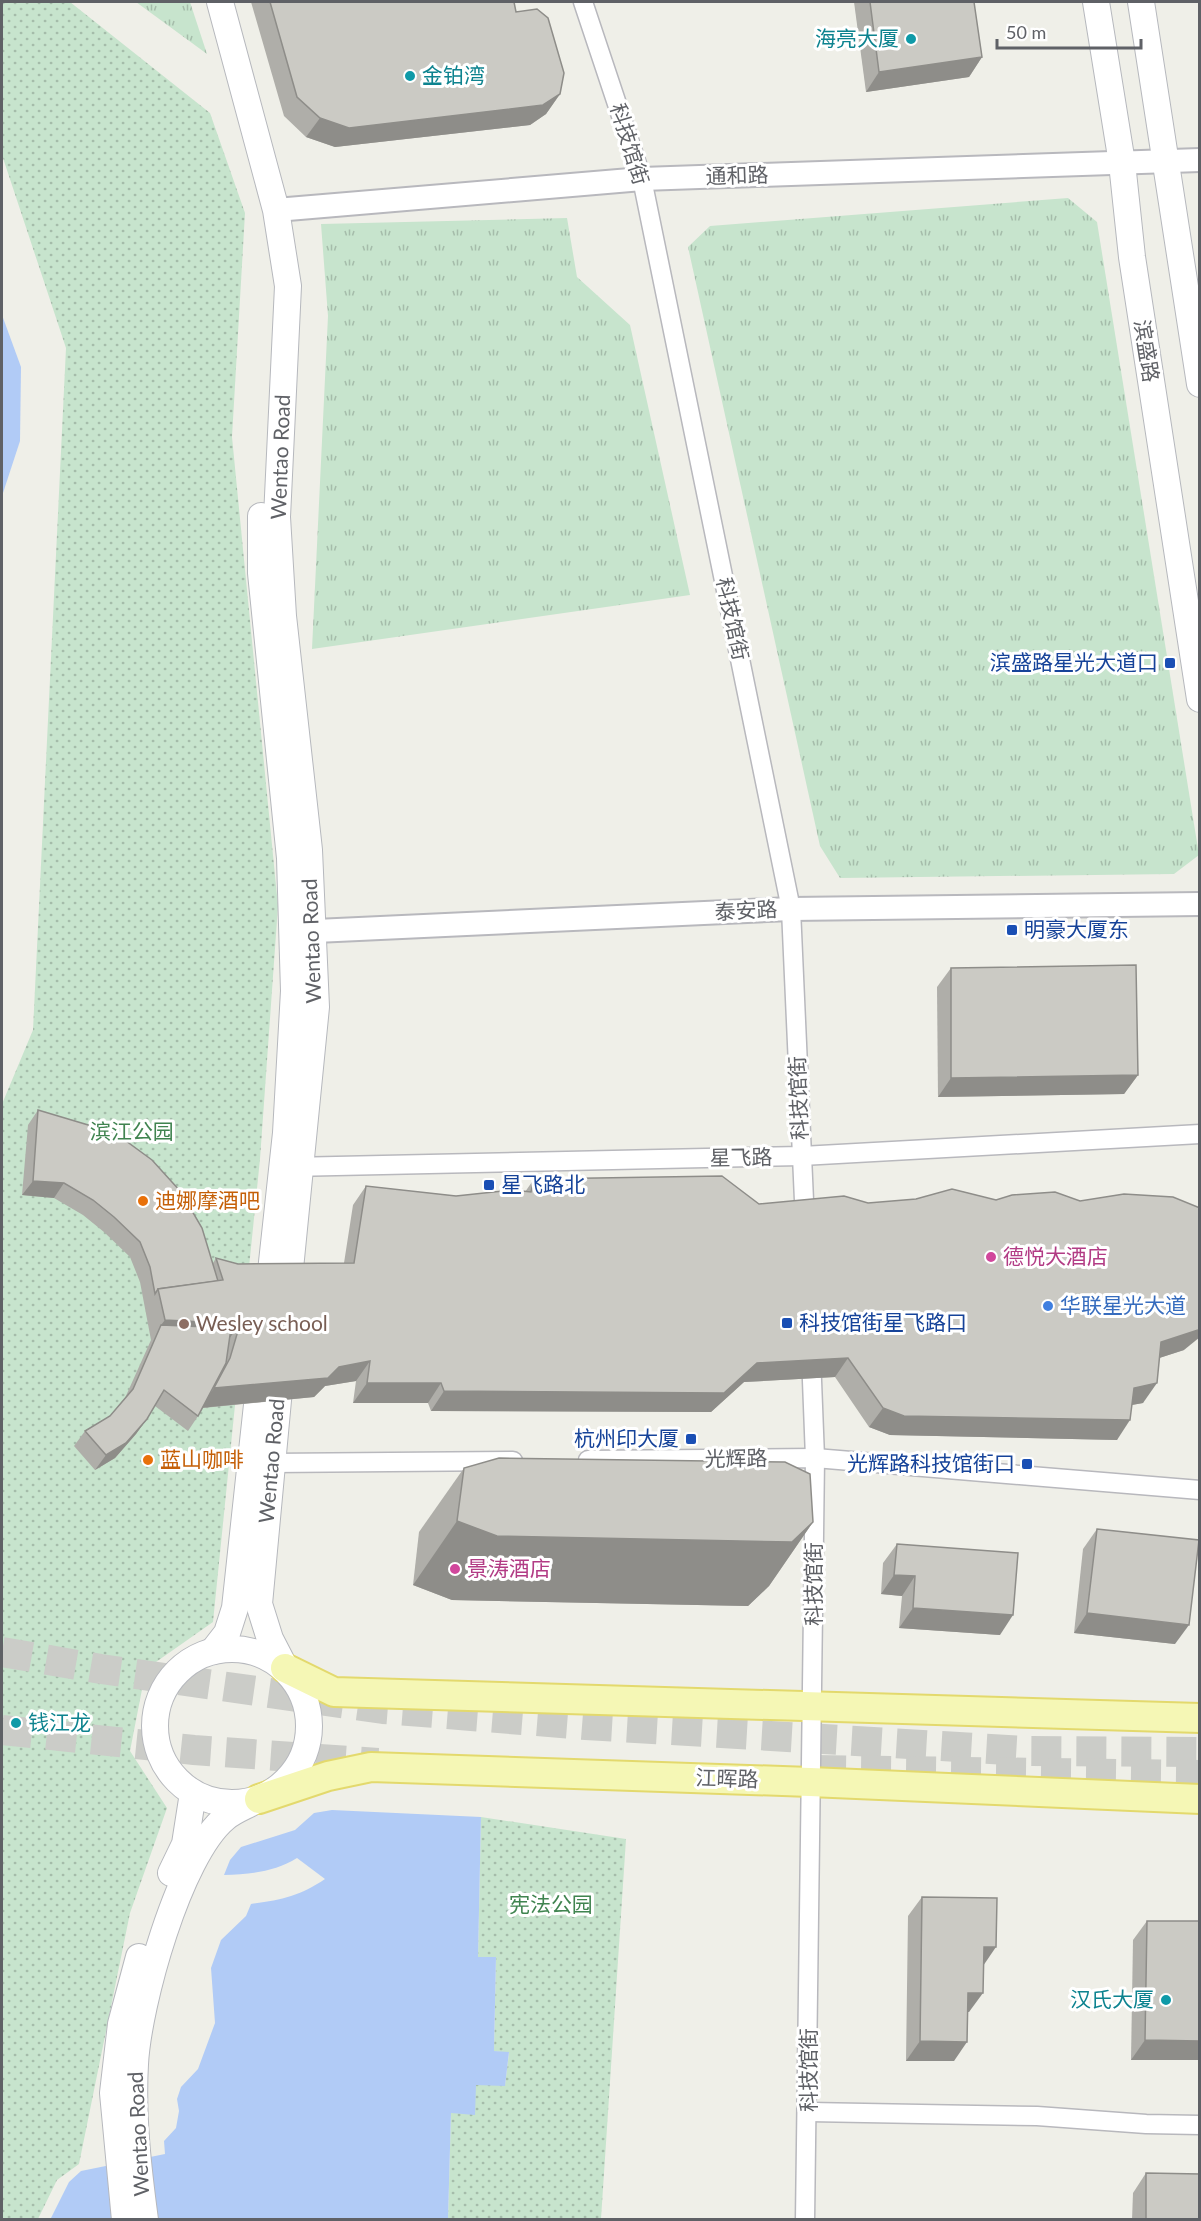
<svg xmlns="http://www.w3.org/2000/svg" width="1201" height="2221" font-family="Lato,'Noto Sans SC',sans-serif">
  <style>
    .grass { fill: url(#grass-tufts) }
    .park { fill: url(#park-dots) }
    .water { fill: #b1cbf6 }
    .lines { fill: none; stroke-linecap: round; stroke-linejoin: round }
    .trunk-tunnel { stroke: #cbccc8; stroke-width: 30; stroke-dasharray: 30 15; stroke-linecap: butt }
    .minor-casing { stroke: #b8b8bd; stroke-width: 21 }
    .tertiary-casing { stroke: #b8b8bd; stroke-width: 26 }
    .secondary-casing { stroke: #b6b8bd; stroke-width: 28 }
    .primary-casing { stroke: #e3d96d; stroke-width: 32 }
    .minor { stroke: #fff; stroke-width: 18 }
    .tertiary { stroke: #fff; stroke-width: 22 }
    .secondary { stroke: #fff; stroke-width: 26 }
    .primary { stroke: #f5f7b5; stroke-width: 28 }
    .wall { fill: #afaea9 }
    .shaded-wall { fill: #8e8d89 }
    .building { fill: #cbcac4; stroke: #8e8d89; stroke-width: 1.5 }
    .culture-dot { fill: #0f9aa8; stroke: #fff; stroke-width: 2 }
    .transit-dot { fill: #1a4fb4; stroke: #fff; stroke-width: 2 }
    .food-dot { fill: #e8710a; stroke: #fff; stroke-width: 2 }
    .hotel-dot { fill: #d1479c; stroke: #fff; stroke-width: 2 }
    .shop-dot { fill: #3f7fe0; stroke: #fff; stroke-width: 2 }
    .education-dot { fill: #8d6e63; stroke: #fff; stroke-width: 2 }
    .labels { text-anchor: middle; stroke-width: 6; stroke-linejoin: round; paint-order: stroke }
    .culture-label { font-size: 21px; fill: #0d838f; stroke: #fff; text-anchor: end }
    .street-label { font-size: 21px; fill: #5f6166; stroke: #fff }
    .transit-label { font-size: 21px; fill: #164399; stroke: #fff; text-anchor: end }
    .park-label { font-size: 21px; fill: #408450; stroke: #fff }
    .food-label { font-size: 21px; fill: #c56008; stroke: #fff; text-anchor: start }
    .hotel-label { font-size: 21px; fill: #b23c85; stroke: #fff; text-anchor: start }
    .shop-label { font-size: 21px; fill: #366cbe; stroke: #fff; text-anchor: start }
    .education-label { font-size: 21px; fill: #785e54; stroke: #fff; text-anchor: start }
  </style>
  <defs>
    <pattern id="grass-tufts" width="24" height="20" patternUnits="userSpaceOnUse" patternTransform="scale(1.5)"><rect width="24" height="20" fill="#c7e4cd"/><path d="M3 7l-1-3M5 7V3M7 7l1-3M15 17l-1-3M17 17v-4M19 17l1-3" fill="none" stroke="#a5bcaa"/></pattern>
    <pattern id="park-dots" width="8" height="8" patternUnits="userSpaceOnUse" patternTransform="scale(1.5)"><rect width="8" height="8" fill="#c7e4cd"/><path d="M2 2h.1M6 6h.1" fill="none" stroke="#a5bcaa" stroke-width="1.8" stroke-linecap="round"/></pattern>
  </defs>
  <rect width="100%" height="100%" fill="#efefe8"/>
  <g class="grass">
    <polygon points="136,2 190,2 207,54"/>
    <polygon points="1068,198 1097,222 1199,855 1174,874 840,878 820,846 688,247 710,226"/>
    <polygon points="567,218 577,277 630,325 690,595 312,649 328,316 321,224"/>
  </g>
  <g class="park">
    <polygon points="2,2 70,2 210,113 245,213 232,437 278,906 260,1159 213,1622 146,1669 130,1751 167,1808 130,1913 79,2164 57,2180 38,2219 2,2220 2,1104 33,1030 66,348 2,155"/>
    <polygon points="481,1817 626,1839 601,2219 448,2220 451,2112 476,2085 505,2085 509,2053 494,2051 496,1957 478,1957"/>
  </g>
  <g class="water">
    <polygon points="2,315 21,367 20,441 2,496"/>
    <path d="M332,1810L481,1817L478,1957H496L494,2051L509,2052L505,2086L476,2085L475,2115L451,2113L448,2219L50,2220L69,2182L81,2171L165,2154L164,2141L176,2128L179,2111L177,2099L181,2087L198,2069L215,2023L211,1968L221,1940L246,1916L251,1904C281,1900 300,1896 325,1879L297,1858C275,1872 250,1874 224,1875L230,1860L241,1847L295,1830L314,1813Z"/>
  </g>
  <g class="lines">
    <g class="trunk-tunnel">
      <polyline points="2,1652 101,1669 383,1709 586,1725 1026,1751 1200,1752"/>
      <polyline points="2,1730 194,1750 378,1763"/>
      <polyline points="816,1770 1200,1775"/>
    </g>
    <defs>
      <g id="minor">
        <polyline points="583,2 642,179 791,909 805,1223"/>
        <polyline points="290,1167 802,1156 1200,1134"/>
        <polyline points="588,1460 815,1458 1200,1490"/>
        <polyline points="271,1463 513,1461"/>
        <polyline points="809,2112 1037,2116 1146,2124 1200,2125"/>
        <polyline points="805,2220 815,1458 811,1355"/>
      </g>
      <g id="tertiary">
        <polyline points="276,210 642,179 1200,160"/>
        <polyline points="294,932 791,909 1200,904"/>
      </g>
      <g id="secondary">
        <polyline points="220,2 276,210 288,286 277,517 283,616 309,850 316,1007 287,1299"/>
        <polyline points="1096,2 1122,163 1132,257 1200,699"/>
        <polyline points="1141,2 1200,384"/>
        <polyline points="261,516 261,573 290,858 294,991 286,1133 268,1299"/>
        <polyline points="281,1368 259,1604 270,1639 285,1668"/>
        <circle cx="232" cy="1726" r="77"/>
        <polyline points="213,1651 227,1633 235,1608 261,1368"/>
        <polyline points="171,1873 185,1844 193,1793"/>
        <polyline points="125,2220 113,2093 121,2024 139,1957"/>
        <path d="M145,2220C138,2168 132,2116 135,2064C138,2005 179,1856 225,1818C233,1811 244,1807 253,1802"/>
      </g>
      <g id="primary">
        <polyline points="285,1668 334,1692 1200,1718"/>
        <polyline points="259,1799 328,1776 371,1767 810,1782 1200,1799"/>
      </g>
    </defs>
    <use href="#minor" class="minor-casing"/>
    <use href="#tertiary" class="tertiary-casing"/>
    <use href="#secondary" class="secondary-casing"/>
    <use href="#primary" class="primary-casing"/>
    <use href="#minor" class="minor"/>
    <use href="#tertiary" class="tertiary"/>
    <use href="#secondary" class="secondary"/>
    <use href="#primary" class="primary"/>
  </g>
  <g class="wall">
    <polygon points="251,2 514,2 516,12 560,94 546,114 530,125 335,147 306,137 284,116"/>
    <polygon points="854,2 974,2 982,57 969,77 866,92"/>
    <polygon points="951,968 1138,1075 1124,1094 938,1097 937,987"/>
    <polygon points="38,1110 213,1263 216,1258 238,1264 344,1263 353,1205 366,1186 456,1196 525,1192 534,1179 759,1204 1184,1350 1159,1358 1143,1403 1132,1405 1117,1440 890,1435 869,1427 835,1377 744,1382 711,1412 431,1411 428,1403 353,1403 356,1381 325,1386 314,1397 203,1408 198,1416 188,1431 155,1406 136,1434 115,1458 95,1470 74,1446 85,1431 110,1416 125,1398 151,1340 140,1282 130,1257 104,1232 83,1215 54,1198 22,1195 28,1125"/>
    <polygon points="464,1468 813,1522 769,1586 748,1606 452,1600 413,1585 419,1532"/>
    <polygon points="1097,1529 1175,1644 1074,1633 1083,1549"/>
    <polygon points="897,1544 1000,1635 899,1628 902,1596 881,1594 883,1563"/>
    <polygon points="922,1897 983,1965 969,2012 968,2012 954,2061 906,2061 908,1916"/>
    <polygon points="1147,1921 1200,1921 1200,2060 1131,2060 1133,1940"/>
    <polygon points="1146,2173 1200,2220 1132,2220 1133,2193"/>
  </g>
  <g class="shaded-wall">
    <polygon points="982,57 969,77 866,92 879,72"/>
    <polygon points="560,94 546,114 530,125 335,147 306,137 320,118"/>
    <polygon points="1138,1075 1124,1094 938,1097 951,1078"/>
    <polygon points="33,1181 64,1183 54,1198 22,1195"/>
    <polygon points="165,1320 240,1324 226,1343 161,1325"/>
    <polygon points="1200,1329 1200,1337 1184,1350 1147,1362 1161,1342"/>
    <polygon points="848,1358 835,1377 744,1382 711,1412 431,1411 444,1391 757,1363"/>
    <polygon points="370,1361 356,1381 325,1386 314,1397 200,1408 214,1388"/>
    <polygon points="367,1383 441,1383 428,1403 353,1403"/>
    <polygon points="1157,1383 1143,1403 1120,1407 1134,1388"/>
    <polygon points="883,1408 1130,1420 1117,1440 890,1435 869,1427"/>
    <polygon points="147,1419 136,1434 115,1458 95,1470 106,1455"/>
    <polygon points="457,1521 813,1522 769,1586 748,1606 452,1600 413,1585"/>
    <polygon points="894,1575 915,1576 902,1596 881,1594"/>
    <polygon points="913,1608 1013,1615 1000,1635 899,1628"/>
    <polygon points="1087,1613 1189,1625 1175,1644 1074,1633"/>
    <polygon points="984,1947 996,1947 983,1966"/>
    <polygon points="968,1993 983,1993 969,2012 954,2012"/>
    <polygon points="1145,2040 1200,2041 1200,2060 1131,2060"/>
    <polygon points="920,2041 967,2042 954,2061 906,2061"/>
  </g>
  <g class="building">
    <polygon points="270,2 514,2 516,12 537,9 548,18 564,73 560,94 543,105 349,128 320,118 297,97"/>
    <polygon points="870,2 974,2 982,57 879,72"/>
    <polygon points="1136,965 1138,1075 951,1078 951,968"/>
    <polygon points="38,1110 115,1133 152,1160 181,1192 202,1228 218,1281 158,1289 155,1294 150,1267 140,1242 114,1217 93,1200 64,1183 33,1181"/>
    <polygon points="722,1176 759,1204 844,1196 868,1203 916,1199 952,1189 996,1200 1012,1195 1055,1192 1080,1201 1124,1194 1173,1197 1200,1208 1200,1329 1198,1330 1161,1342 1157,1383 1134,1388 1130,1420 904,1416 883,1408 848,1358 757,1363 724,1393 444,1391 441,1383 367,1383 370,1361 339,1367 328,1378 214,1388 230,1358 240,1324 165,1320 158,1289 223,1280 216,1258 238,1264 354,1263 366,1186 456,1196 513,1190 531,1192 534,1179"/>
    <polygon points="161,1325 231,1328 226,1363 198,1416 164,1390 147,1419 126,1443 106,1455 85,1431 110,1416 133,1389"/>
    <polygon points="499,1458 785,1462 810,1474 813,1522 792,1542 497,1536 457,1521 464,1468"/>
    <polygon points="1097,1529 1199,1540 1189,1625 1087,1613"/>
    <polygon points="897,1544 1018,1553 1013,1615 913,1608 915,1576 894,1575"/>
    <polygon points="922,1897 997,1898 996,1947 984,1947 983,1993 968,1993 967,2042 920,2041"/>
    <polygon points="1147,1921 1200,1921 1200,2041 1145,2040"/>
    <polygon points="1146,2173 1200,2174 1200,2220 1146,2220"/>
  </g>
  <g class="culture-dot">
    <circle cx="911" cy="39" r="6"/>
    <circle cx="410" cy="76" r="6"/>
    <circle cx="16" cy="1723" r="6"/>
    <circle cx="1166" cy="2000" r="6"/>
  </g>
  <g class="transit-dot">
    <rect x="1164" y="657" width="12" height="12" rx="3"/>
    <rect x="1006" y="924" width="12" height="12" rx="3"/>
    <rect x="483" y="1179" width="12" height="12" rx="3"/>
    <rect x="781" y="1317" width="12" height="12" rx="3"/>
    <rect x="685" y="1433" width="12" height="12" rx="3"/>
    <rect x="1021" y="1458" width="12" height="12" rx="3"/>
  </g>
  <g class="food-dot">
    <circle cx="143" cy="1201" r="6"/>
    <circle cx="148" cy="1460" r="6"/>
  </g>
  <g class="hotel-dot">
    <circle cx="991" cy="1257" r="6"/>
    <circle cx="455" cy="1569" r="6"/>
  </g>
  <circle class="shop-dot" cx="1048" cy="1306" r="6"/>
  <circle class="education-dot" cx="184" cy="1324" r="6"/>
  <g class="labels">
    <g class="culture-label">
      <text x="899" y="46">海亮大厦</text>
      <text x="422" y="83" text-anchor="start">金铂湾</text>
      <text x="28" y="1730" text-anchor="start">钱江龙</text>
      <text x="1154" y="2007">汉氏大厦</text>
    </g>
    <g class="street-label">
      <text transform="translate(629 144) rotate(73)" y="7">科技馆街</text>
      <text transform="translate(737 176) rotate(-2)" y="7">通和路</text>
      <text transform="translate(1146 351) rotate(81)" y="7">滨盛路</text>
      <text transform="translate(281 457) rotate(-88)" y="7">Wentao Road</text>
      <text transform="translate(732 619) rotate(78)" y="7">科技馆街</text>
      <text transform="translate(746 911) rotate(-3)" y="7">泰安路</text>
      <text transform="translate(312 941) rotate(-92)" y="7">Wentao Road</text>
      <text transform="translate(799 1098) rotate(-92)" y="7">科技馆街</text>
      <text transform="translate(741 1158) rotate(-1)" y="7">星飞路</text>
      <text transform="translate(736 1459) rotate(-1)" y="7">光辉路</text>
      <text transform="translate(272 1461) rotate(-85)" y="7">Wentao Road</text>
      <text transform="translate(814 1584) rotate(-90)" y="7">科技馆街</text>
      <text transform="translate(727 1779) rotate(2)" y="7">江晖路</text>
      <text transform="translate(809 2070) rotate(-90)" y="7">科技馆街</text>
      <text transform="translate(139 2134) rotate(-93)" y="7">Wentao Road</text>
    </g>
    <g class="transit-label">
      <text x="1158" y="670">滨盛路星光大道口</text>
      <text x="1024" y="937" text-anchor="start">明豪大厦东</text>
      <text x="501" y="1192" text-anchor="start">星飞路北</text>
      <text x="799" y="1330" text-anchor="start">科技馆街星飞路口</text>
      <text x="679" y="1446">杭州印大厦</text>
      <text x="1015" y="1471">光辉路科技馆街口</text>
    </g>
    <g class="park-label">
      <text x="132" y="1139">滨江公园</text>
      <text x="551" y="1912">宪法公园</text>
    </g>
    <g class="food-label">
      <text x="155" y="1208">迪娜摩酒吧</text>
      <text x="160" y="1467">蓝山咖啡</text>
    </g>
    <g class="hotel-label">
      <text x="1003" y="1264">德悦大酒店</text>
      <text x="467" y="1576">景涛酒店</text>
    </g>
    <g class="shop-label">
      <text x="1060" y="1313">华联星光大道</text>
    </g>
    <g class="education-label">
      <text x="196" y="1331">Wesley school</text>
    </g>
  </g>
  <rect width="1201" height="2221" fill="none" stroke="#5f6166" stroke-width="6"/>
  <path d="M997 39v9h144v-9" fill="none" stroke="#5f6166" stroke-width="3"/>
  <text x="1006" y="39" font-size="18" fill="#5f6166" stroke="#ffffff" stroke-width="4.5" paint-order="stroke">50 m</text>
</svg>
